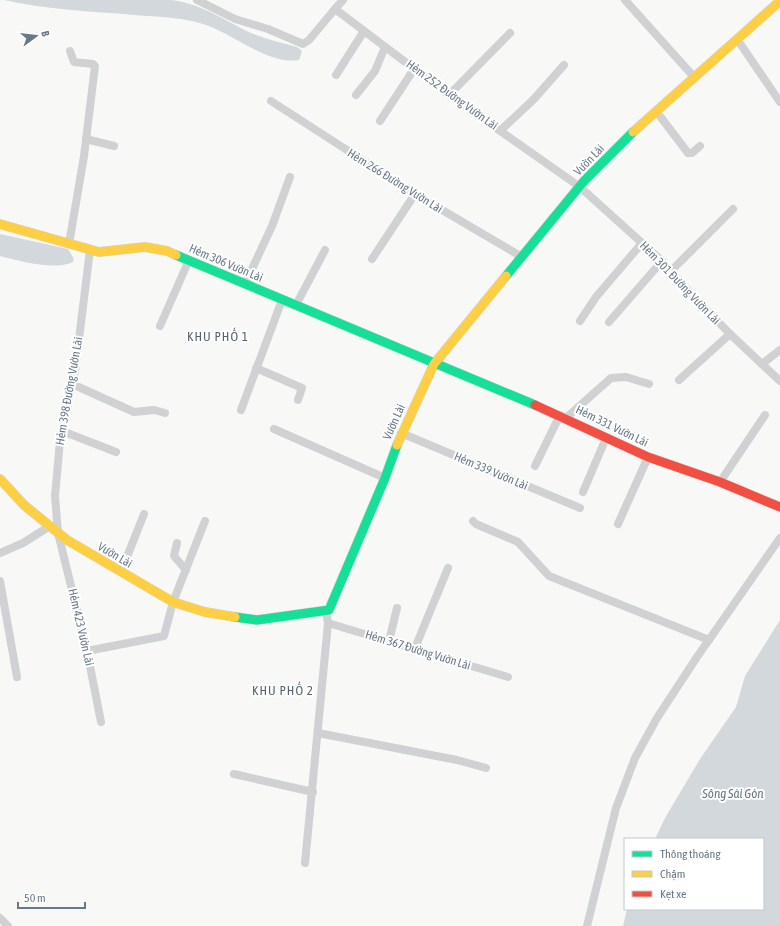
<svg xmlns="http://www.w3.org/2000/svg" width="780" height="926" font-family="'Asap Condensed',sans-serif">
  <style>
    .water { fill: #d2d8dc }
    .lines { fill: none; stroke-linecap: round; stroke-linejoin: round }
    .fast-casing { stroke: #d3d5d6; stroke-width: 10 }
    .slow-casing { stroke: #d3d5d6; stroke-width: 10 }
    .jam-casing { stroke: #d3d5d6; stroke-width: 10 }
    .street { stroke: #cfd1d2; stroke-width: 8 }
    .fast { stroke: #16e098; stroke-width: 9 }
    .slow { stroke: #ffcf43; stroke-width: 9 }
    .jam { stroke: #f24e42; stroke-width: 9 }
    .labels { text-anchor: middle; stroke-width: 4; stroke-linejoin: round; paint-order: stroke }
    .street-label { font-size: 12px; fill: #677888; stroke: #fff }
    .neighbourhood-label { font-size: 13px; letter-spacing: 1px; fill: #55626d; stroke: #fff }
    .water-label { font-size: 13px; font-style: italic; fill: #637a83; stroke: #fff }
  </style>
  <rect width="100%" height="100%" fill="#f8f8f7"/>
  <g class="water">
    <path d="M4,0H172C204,4 227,23 256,35C269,40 284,43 297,47L302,51L299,60C270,65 235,36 209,26C185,17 159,17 134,15C91,11 47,10 4,0Z"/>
    <path d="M0,234L68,249L74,259L73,262C54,271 20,261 0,256Z"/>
    <polygon points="780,620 780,926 623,926 627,909 763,909 763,839 655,839 665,818 700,759 736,707 745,676"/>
  </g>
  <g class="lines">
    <defs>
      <g id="fast">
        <polyline points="176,255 535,405"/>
        <polyline points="506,276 584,181 633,132"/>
        <polyline points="235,617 257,620 329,610 385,478 397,445"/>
      </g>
      <g id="slow">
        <polyline points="633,132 780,1"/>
        <polyline points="0,224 99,252 145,247 167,251 176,255"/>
        <polyline points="397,445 434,364 506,276"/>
        <polyline points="0,479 24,505 67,540 173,602 205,612 235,617"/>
      </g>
      <polyline id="jam" points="535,405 648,457 720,482 780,507"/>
    </defs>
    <use href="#fast" class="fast-casing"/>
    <use href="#slow" class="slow-casing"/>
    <use href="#jam" class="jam-casing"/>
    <g class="street">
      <polyline points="197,0 235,19 268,29 303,44 309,40 335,9"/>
      <polyline points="343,0 335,9 449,95 580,187 662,261 670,272 730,334 780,381"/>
      <polyline points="625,0 694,77"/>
      <polyline points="737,39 780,102"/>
      <polyline points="336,75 364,31"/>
      <polyline points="356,95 375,71 385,47"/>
      <polyline points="449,95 510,33"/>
      <polyline points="271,101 415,194 522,257"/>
      <polyline points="656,111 688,153 692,153 700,146"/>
      <polyline points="380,121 414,69"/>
      <polyline points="501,130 534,99 564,65"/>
      <polyline points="86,139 114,146"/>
      <polyline points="69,244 84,156 95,66 93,64 74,62 70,51"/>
      <polyline points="90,250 75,371 60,441 55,496 58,533 87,651 101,722"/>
      <polyline points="372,259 415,194"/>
      <polyline points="670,272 733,209"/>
      <polyline points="245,284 272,226 290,177"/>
      <polyline points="296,305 325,250"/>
      <polyline points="580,321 596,297 642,243"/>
      <polyline points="609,322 662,261"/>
      <polyline points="160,326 189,260"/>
      <polyline points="762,364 780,350"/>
      <polyline points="256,368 302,388 298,400"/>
      <polyline points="679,380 730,334"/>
      <polyline points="72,384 134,412 154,410 165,413"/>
      <polyline points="241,410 282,300"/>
      <polyline points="566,418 611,378 626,377 649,384"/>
      <polyline points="274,429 385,478"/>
      <polyline points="62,431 116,452"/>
      <polyline points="401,433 580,508"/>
      <polyline points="535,466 560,415"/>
      <polyline points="720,482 765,415"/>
      <polyline points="583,492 606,438"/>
      <polyline points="473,521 476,524 518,542 549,576 709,640"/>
      <polyline points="618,524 648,457"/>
      <polyline points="177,543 174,556 186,570"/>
      <polyline points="0,553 23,543 50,526"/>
      <polyline points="121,572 144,514"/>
      <polyline points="0,581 17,677"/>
      <polyline points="328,623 508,677"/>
      <polyline points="389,641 397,608"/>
      <polyline points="415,648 448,568"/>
      <polyline points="87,651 164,636 173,602 205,521"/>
      <polyline points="318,733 457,760 486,768"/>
      <polyline points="234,774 313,792"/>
      <polyline points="305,863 328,623 326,611"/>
      <polyline points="0,918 8,926"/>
      <polyline points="587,926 616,808 635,758 657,718 697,657 780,538"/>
    </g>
    <use href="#fast" class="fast"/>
    <use href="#slow" class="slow"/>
    <use href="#jam" class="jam"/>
  </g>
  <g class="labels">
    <g class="street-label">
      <text transform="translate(452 95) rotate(36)" y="4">Hẻm 252 Đường Vườn Lài</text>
      <text transform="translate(589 160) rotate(-46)" y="4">Vườn Lài</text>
      <text transform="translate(395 181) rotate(32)" y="4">Hẻm 266 Đường Vườn Lài</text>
      <text transform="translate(226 263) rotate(23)" y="4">Hẻm 306 Vườn Lài</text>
      <text transform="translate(680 283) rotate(46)" y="4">Hẻm 301 Đường Vườn Lài</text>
      <text transform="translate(69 391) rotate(-80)" y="4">Hẻm 398 Đường Vườn Lài</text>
      <text transform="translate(394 422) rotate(-66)" y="4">Vườn Lài</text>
      <text transform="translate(612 426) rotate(26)" y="4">Hẻm 331 Vườn Lài</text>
      <text transform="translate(491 471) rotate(23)" y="4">Hẻm 339 Vườn Lài</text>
      <text transform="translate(115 555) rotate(31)" y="4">Vườn Lài</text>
      <text transform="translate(81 627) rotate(77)" y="4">Hẻm 423 Vườn Lài</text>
      <text transform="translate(418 650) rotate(17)" y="4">Hẻm 367 Đường Vườn Lài</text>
    </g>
    <g class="neighbourhood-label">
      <text x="218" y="341">KHU PHỐ 1</text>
      <text x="283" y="695">KHU PHỐ 2</text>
    </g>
    <g class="water-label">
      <text x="733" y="798">Sông Sài Gòn</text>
    </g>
  </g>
  <rect x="624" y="838" width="140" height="72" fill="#ffffff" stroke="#c2c9cf"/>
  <rect x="632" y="851" width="20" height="6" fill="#16e098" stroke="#c2c9cf"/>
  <text x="660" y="858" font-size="12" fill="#677888">Thông thoáng</text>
  <rect x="632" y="871" width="20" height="6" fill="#ffcf43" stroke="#c2c9cf"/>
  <text x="660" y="878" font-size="12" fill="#677888">Chậm</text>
  <rect x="632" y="891" width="20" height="6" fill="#f24e42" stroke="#c2c9cf"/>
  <text x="660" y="898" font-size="12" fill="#677888">Kẹt xe</text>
  <g transform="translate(36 36) rotate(75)" stroke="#ffffff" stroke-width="3" paint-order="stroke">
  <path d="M0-3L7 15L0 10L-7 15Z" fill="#677888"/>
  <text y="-6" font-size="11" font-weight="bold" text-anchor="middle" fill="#677888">B</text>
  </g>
  <path d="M18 902v6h67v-6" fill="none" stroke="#677888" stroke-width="2"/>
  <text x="24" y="902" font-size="12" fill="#677888" stroke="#ffffff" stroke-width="3" paint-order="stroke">50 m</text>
</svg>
